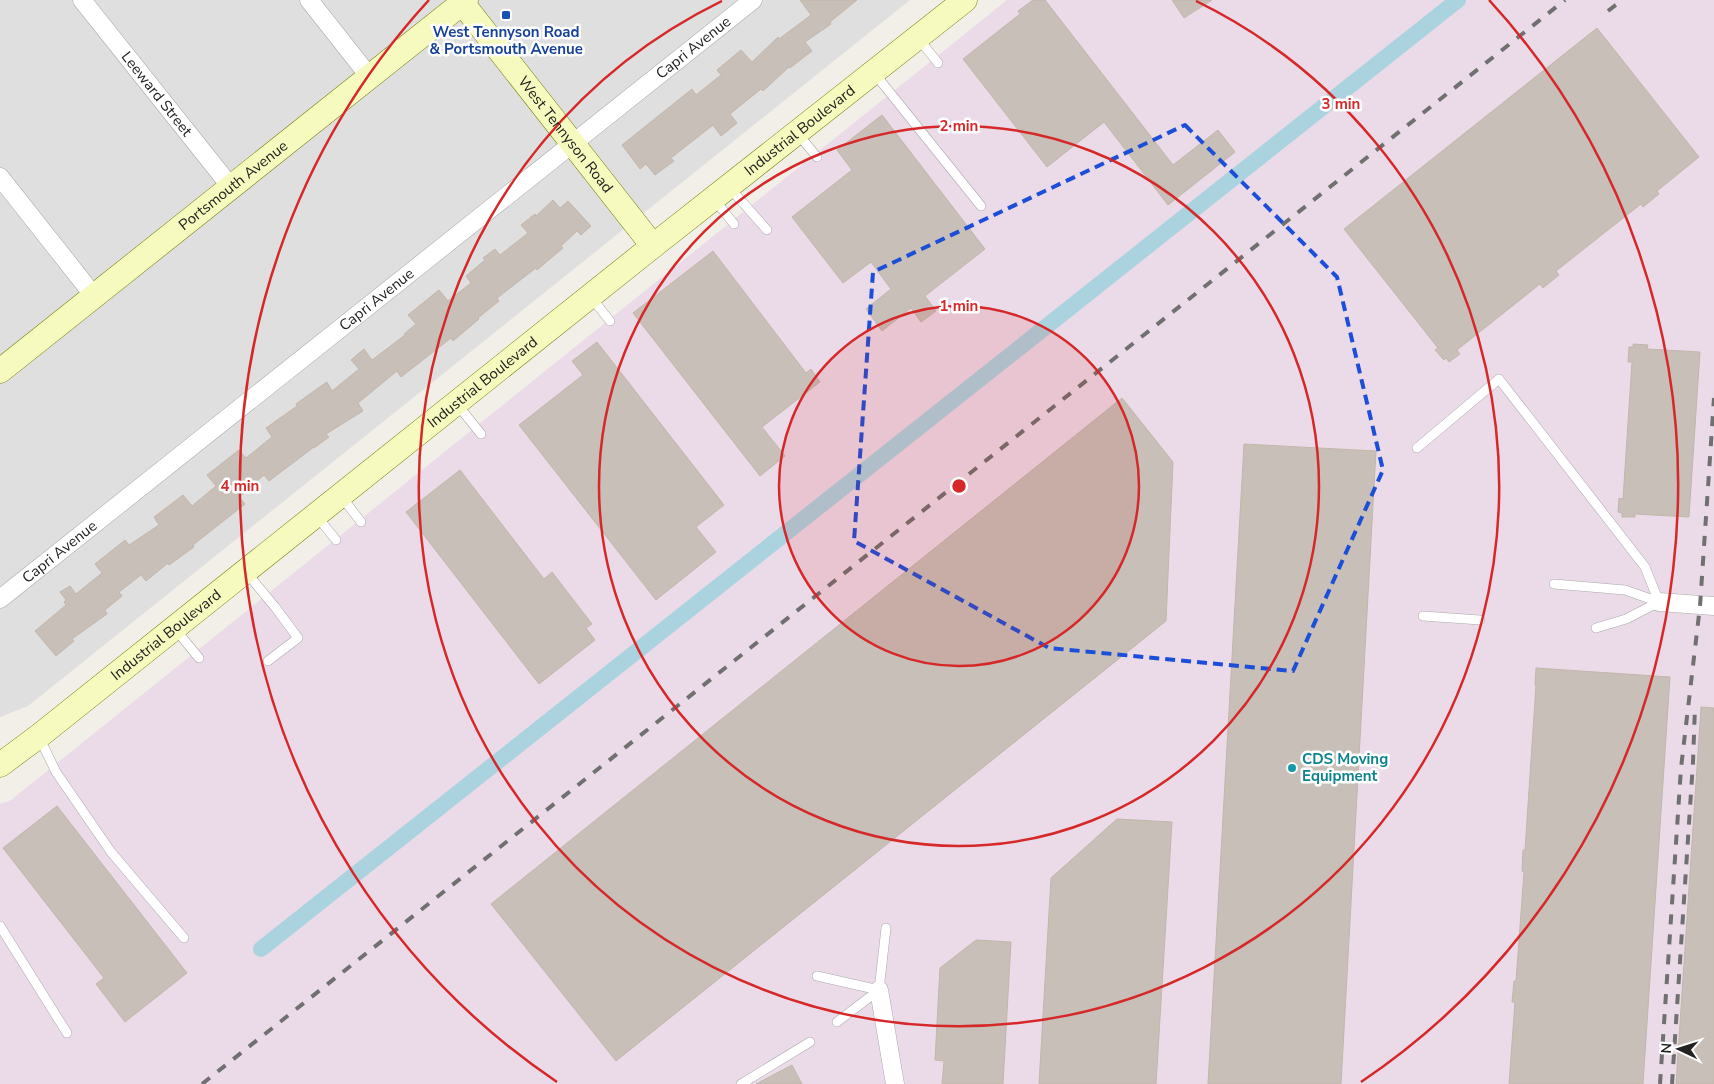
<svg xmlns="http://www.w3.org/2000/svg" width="1714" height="1084" font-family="'Nunito Sans',sans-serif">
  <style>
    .residential { fill: #e0dfdf }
    .industrial { fill: #ebdbe8 }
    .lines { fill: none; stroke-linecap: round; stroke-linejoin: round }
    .canal { stroke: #aad3df; stroke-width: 16 }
    .building { fill: #c7bfb8; stroke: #c4b6ab }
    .lane-casing { stroke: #a9a9a9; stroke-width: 10 }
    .street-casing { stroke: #a9a9a9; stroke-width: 19 }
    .secondary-casing { stroke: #707d05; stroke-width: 25 }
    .lane { stroke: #fff; stroke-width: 9 }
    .street { stroke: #fff; stroke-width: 18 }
    .secondary { stroke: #f7fabf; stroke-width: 24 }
    .rail { stroke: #707070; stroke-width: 4; stroke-dasharray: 10 10; stroke-linecap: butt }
    .marked { fill: none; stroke: #1d4ed8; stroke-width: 4; stroke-dasharray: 10 6; stroke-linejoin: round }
    .ring { fill: none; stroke: #d62828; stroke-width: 2.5 }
    .transit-dot { fill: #1a4fb4; stroke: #fff; stroke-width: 2 }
    .culture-dot { fill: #0f9aa8; stroke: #fff; stroke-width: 2 }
    .labels { text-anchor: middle; stroke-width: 5; stroke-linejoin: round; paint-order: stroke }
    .transit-label { font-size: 15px; font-weight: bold; fill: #164399; stroke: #fff }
    .street-label { font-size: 15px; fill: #222; stroke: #fff }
    .culture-label { font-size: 15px; font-weight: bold; fill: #0d838f; stroke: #fff; text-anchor: start }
    .centre { fill: #d62828; stroke: #fff; stroke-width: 2.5 }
    .ring-label { font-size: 15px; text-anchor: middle; font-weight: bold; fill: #d62828; stroke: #fff; stroke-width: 5; stroke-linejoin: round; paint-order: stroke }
  </style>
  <rect width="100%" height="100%" fill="#f2efe9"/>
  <polygon class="residential" points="0,0 910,0 28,706 0,717"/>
  <polygon class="industrial" points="1007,0 1714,0 1714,1084 0,1084 0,804 11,800"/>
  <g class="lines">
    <polyline class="canal" points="261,949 1458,0"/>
  </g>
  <g class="building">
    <polygon points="800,0 857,0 830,22 831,24 805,42 812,51 790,68 789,67 763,91 761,89 730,114 737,123 721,136 713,125 671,158 674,161 655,175 646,164 640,169 622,145 692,89 696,95 721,75 717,70 741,50 752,62 778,37 779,39 811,15"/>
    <polygon points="1033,0 1045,0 1173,165 1218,130 1235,152 1168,205 1104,122 1047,167 963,59 1020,14 1018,11"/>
    <polygon points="1172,0 1212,0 1184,18"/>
    <polygon points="1597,28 1699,157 1657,191 1659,194 1643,207 1641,204 1556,271 1559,275 1543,288 1540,284 1457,350 1460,354 1449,362 1446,358 1444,360 1435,350 1438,348 1344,229"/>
    <polygon points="882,115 985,249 925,296 936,311 921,322 911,308 882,331 866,309 891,289 871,262 843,283 792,217 852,170 837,150"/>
    <polygon points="553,200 560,208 568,201 591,226 581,235 577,231 561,246 563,248 537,270 536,268 497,298 499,301 478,318 479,319 453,341 451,338 401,377 397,371 358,403 363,411 326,434 329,437 314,448 314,447 269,481 264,475 239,497 245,504 193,545 194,547 169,565 168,563 146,581 141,575 119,592 122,596 105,610 107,614 72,639 74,641 56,656 35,631 66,605 64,602 66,600 60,592 70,586 76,594 102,573 95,564 125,540 129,545 159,525 154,517 183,495 192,506 216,486 207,475 239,450 246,458 272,437 266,428 297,406 296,404 314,391 327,382 332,391 359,369 351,360 364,349 372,360 405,335 404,334 416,324 408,315 439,290 448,301 471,283 466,276 485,260 483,258 495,249 500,255 528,233 521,225 535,214 536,216"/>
    <polygon points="713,251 806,373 811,369 820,382 762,427 785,456 760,476 633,313"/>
    <polygon points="597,342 724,505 696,527 716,552 656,600 519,425 583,375 572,361"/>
    <polygon points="1633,344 1648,345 1647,349 1700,352 1689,517 1635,514 1635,517 1622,517 1622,513 1618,512 1619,498 1623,499 1632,362 1628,362 1629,347 1633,347"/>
    <polygon points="1122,398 1173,462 1166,621 616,1061 491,904"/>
    <polygon points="1244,444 1376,451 1341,1084 1208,1084"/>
    <polygon points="460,470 544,579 552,572 592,624 586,628 595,640 539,684 406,512"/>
    <polygon points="1536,668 1670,677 1643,1084 1509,1084 1515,1002 1512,1002 1514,981 1516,981 1524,872 1522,871 1523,850 1525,850 1536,685 1535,685"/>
    <polygon points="1701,707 1714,708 1714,1084 1676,1084"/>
    <polygon points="57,806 187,973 125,1022 96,984 104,978 3,848"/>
    <polygon points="1117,819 1172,822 1156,1084 1039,1084 1051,878"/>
    <polygon points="976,940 1011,942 1003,1084 942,1084 944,1061 935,1060 940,968"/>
    <polygon points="792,1065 802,1084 756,1084"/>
  </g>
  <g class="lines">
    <defs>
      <g id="lane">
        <polyline points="918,38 938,63"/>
        <polyline points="875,74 981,206"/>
        <polyline points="798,134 817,157"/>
        <polyline points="729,187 767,230"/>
        <polyline points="714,199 734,224"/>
        <polyline points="590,296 610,321"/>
        <polyline points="456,403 481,434"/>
        <polyline points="1417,448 1499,379 1645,567 1659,602"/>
        <polyline points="341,496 361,522"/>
        <polyline points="316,515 336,540"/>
        <polyline points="246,572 275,607 298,638 268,661"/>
        <polyline points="1554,584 1625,590 1659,602"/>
        <polyline points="1423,616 1480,620"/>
        <polyline points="1596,628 1626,619 1659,602"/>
        <polyline points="176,630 199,658"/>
        <polyline points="39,737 56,772 111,852 184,938"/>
        <polyline points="0,926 67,1033"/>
        <polyline points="817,976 879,990"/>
        <polyline points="837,1022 879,990 886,928"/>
        <polyline points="741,1084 810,1042"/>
      </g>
      <g id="street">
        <path id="s1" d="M82,0L231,187"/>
        <polyline points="309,0 369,76"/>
        <polyline points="0,177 94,296"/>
        <path id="s2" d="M0,599L753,0"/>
        <polyline points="1659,602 1714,606"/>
        <polyline points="879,990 895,1084"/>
      </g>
      <g id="secondary">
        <path id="s3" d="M460,0L653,246"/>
        <path id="s4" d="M0,371L466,0"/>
        <path id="s5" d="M0,765L39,736L653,246L965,0"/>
      </g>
    </defs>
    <use href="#lane" class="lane-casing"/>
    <use href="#street" class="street-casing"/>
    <use href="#secondary" class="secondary-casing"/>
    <use href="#lane" class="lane"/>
    <use href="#street" class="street"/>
    <use href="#secondary" class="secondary"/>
    <g class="rail">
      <polyline points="1608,11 1622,0"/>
      <polyline points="202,1084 1565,0"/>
      <polyline points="1660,1084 1681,768 1700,606 1714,398"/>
      <polyline points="1672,1084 1693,762 1695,707"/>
    </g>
  </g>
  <path class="marked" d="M1185,125L1337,277L1383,470L1293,671L1049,648L854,541L873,272Z"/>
  <circle cx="959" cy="486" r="180" fill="#d62828" fill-opacity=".12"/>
  <g class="ring">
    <circle cx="959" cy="486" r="180"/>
    <circle cx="959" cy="486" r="360"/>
    <path d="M1196 1A540 540 0 1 1 722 1"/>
    <path d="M557 1082A719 719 0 0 1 429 0M1489 0A719 719 0 0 1 1361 1082"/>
  </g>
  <rect class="transit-dot" x="501" y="10" width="10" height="10" rx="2.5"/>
  <circle class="culture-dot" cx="1292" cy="768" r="5"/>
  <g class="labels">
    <g class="transit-label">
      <text x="506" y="37">West Tennyson Road<tspan x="506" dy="17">&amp; Portsmouth Avenue</tspan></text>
    </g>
    <g class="street-label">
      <text dy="5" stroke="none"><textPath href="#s2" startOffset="886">Capri Avenue</textPath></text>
      <text dy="5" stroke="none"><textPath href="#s1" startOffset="120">Leeward Street</textPath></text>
      <text dy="5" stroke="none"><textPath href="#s5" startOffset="1021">Industrial Boulevard</textPath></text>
      <text dy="5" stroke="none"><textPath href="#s3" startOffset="171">West Tennyson Road</textPath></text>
      <text dy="5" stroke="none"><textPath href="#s4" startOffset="298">Portsmouth Avenue</textPath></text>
      <text dy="5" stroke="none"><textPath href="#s2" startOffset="481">Capri Avenue</textPath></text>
      <text dy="5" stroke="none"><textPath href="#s5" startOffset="616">Industrial Boulevard</textPath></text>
      <text dy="5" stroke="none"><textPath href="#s2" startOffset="76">Capri Avenue</textPath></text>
      <text dy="5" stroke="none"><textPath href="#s5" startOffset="211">Industrial Boulevard</textPath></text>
    </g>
    <g class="culture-label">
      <text x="1302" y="764">CDS Moving<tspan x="1302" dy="17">Equipment</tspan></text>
    </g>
  </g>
  <circle cx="959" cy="486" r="8" class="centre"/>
  <g class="ring-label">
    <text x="1341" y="109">3 min</text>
    <text x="959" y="131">2 min</text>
    <text x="959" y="311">1 min</text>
    <text x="240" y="491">4 min</text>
  </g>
  <g transform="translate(1679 1049) rotate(274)" stroke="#ffffff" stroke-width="4" paint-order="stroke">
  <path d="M0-4L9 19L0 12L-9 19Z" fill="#222222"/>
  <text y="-8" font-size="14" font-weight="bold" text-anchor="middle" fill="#222222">N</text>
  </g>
</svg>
